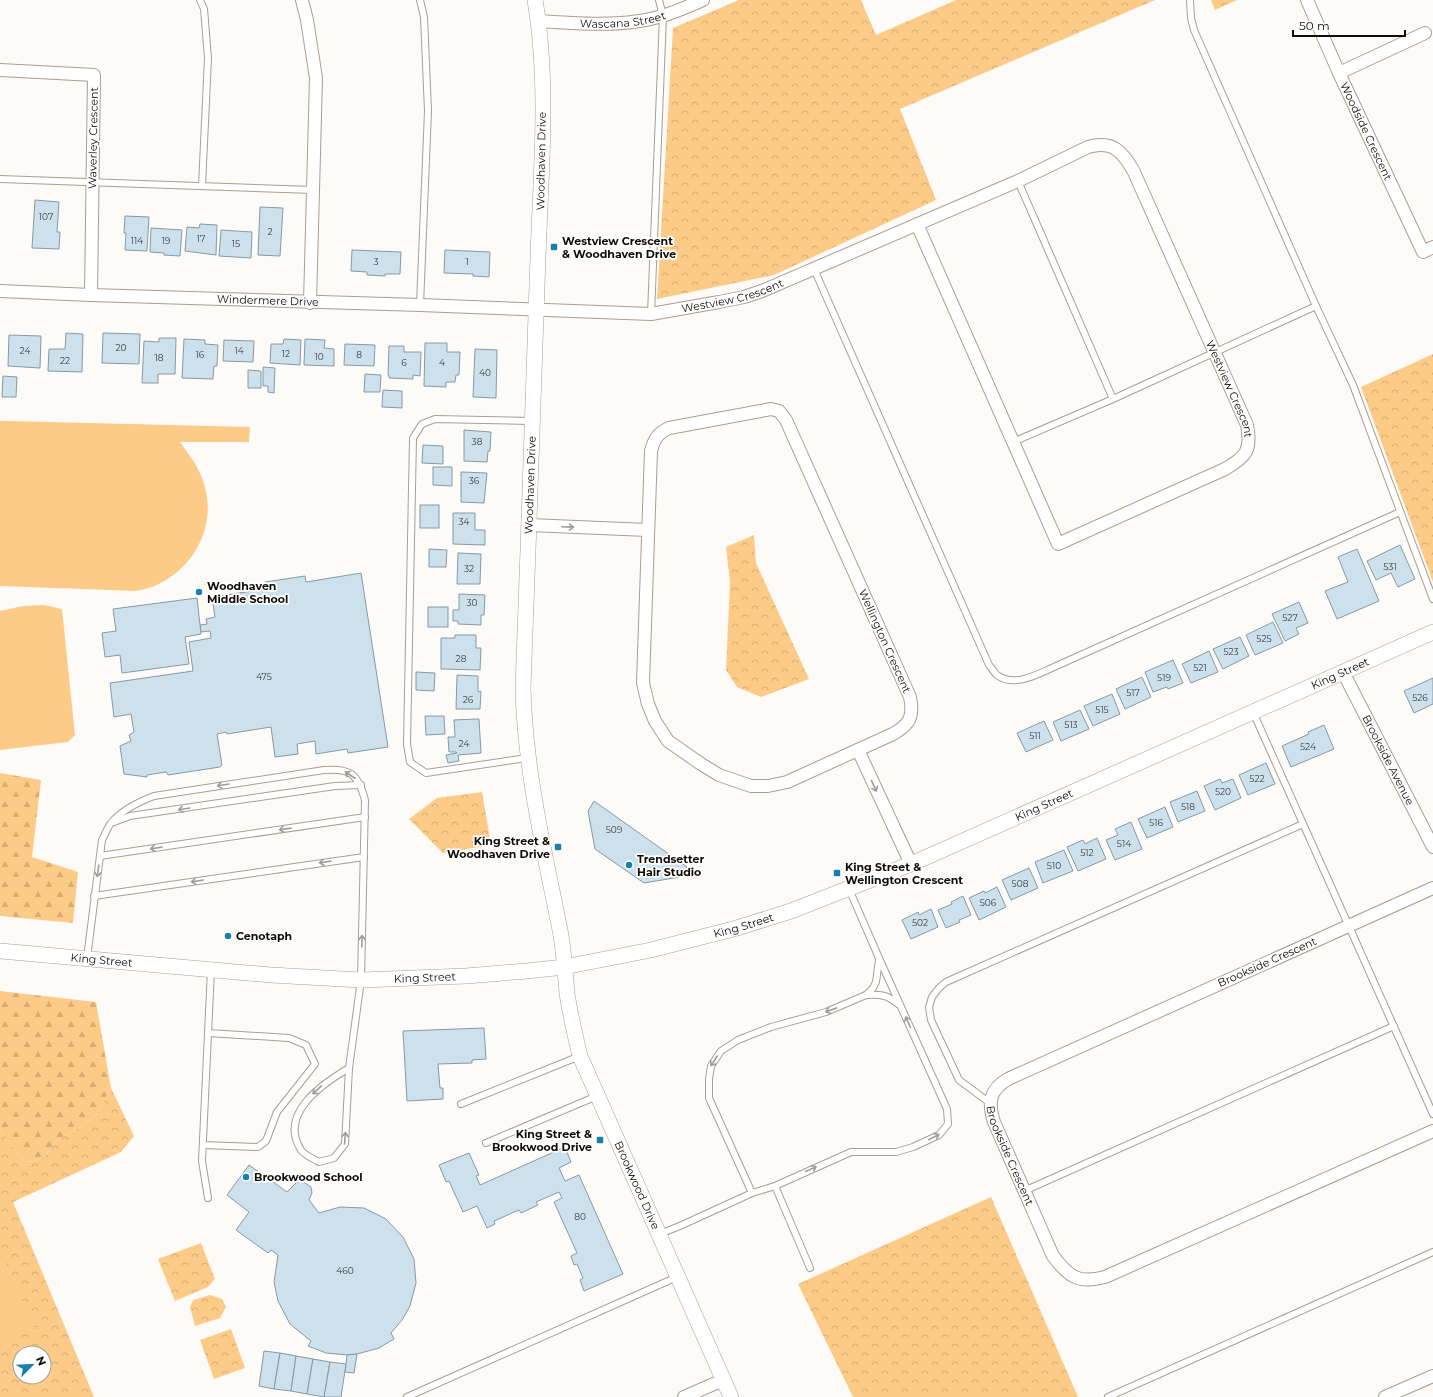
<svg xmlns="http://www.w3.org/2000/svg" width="1433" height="1397" font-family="Montserrat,sans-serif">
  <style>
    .forest { fill: url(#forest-firs) }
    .park { fill: url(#park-crowns); fill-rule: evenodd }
    .pitch { fill: #fccb87 }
    .building { fill: #cce1ec; stroke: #869aa4 }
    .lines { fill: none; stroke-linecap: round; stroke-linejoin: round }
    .service-casing { stroke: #aa9e8e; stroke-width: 8 }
    .minor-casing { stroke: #aa9e8e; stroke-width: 14 }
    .tertiary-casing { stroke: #aa9e8e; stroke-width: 16 }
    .service { stroke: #fff; stroke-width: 6 }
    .minor { stroke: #fff; stroke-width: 12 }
    .tertiary { stroke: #fff; stroke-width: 15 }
    .oneway { stroke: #9f9d9b }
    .poi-dot { fill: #1880aa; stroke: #fff; stroke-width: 1.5 }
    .labels { text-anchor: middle; stroke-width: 3.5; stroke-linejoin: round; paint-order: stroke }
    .number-label { font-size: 9px; fill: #3e4040 }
    .street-label { font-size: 11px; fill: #0f0b06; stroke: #fff }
    .poi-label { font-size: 11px; font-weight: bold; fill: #0f0b06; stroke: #fff; text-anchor: start }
  </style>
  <defs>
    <pattern id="forest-firs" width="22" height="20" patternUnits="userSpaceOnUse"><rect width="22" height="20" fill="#fccb87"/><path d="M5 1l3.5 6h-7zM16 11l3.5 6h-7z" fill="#d7ad73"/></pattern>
    <pattern id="park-crowns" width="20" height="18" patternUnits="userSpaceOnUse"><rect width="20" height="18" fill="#fccb87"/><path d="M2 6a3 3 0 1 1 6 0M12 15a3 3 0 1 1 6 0" fill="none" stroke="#d7ad73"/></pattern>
  </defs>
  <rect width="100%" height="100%" fill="#fdfbf7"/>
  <g class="forest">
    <polygon points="0,773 41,780 32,857 78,872 73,923 0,916"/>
    <polygon points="0,991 96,1002 111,1088 99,1111 87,1123 56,1141 46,1155 35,1161 24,1162 0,1129"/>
  </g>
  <g class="park">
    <polygon points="739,0 861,0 876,35 956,0 1155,0 900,109 936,200 774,275 657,299 673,28"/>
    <polygon points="1211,0 1237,0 1215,10"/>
    <polygon points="1433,354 1433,582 1361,387"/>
    <polygon points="754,535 756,563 809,679 761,697 737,687 726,670 730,583 726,547"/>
    <polygon points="482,792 491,845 443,853 409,819 437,798"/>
    <path d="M111,1088L134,1136L121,1152L13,1202L94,1397H0V1129L24,1162L35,1161L46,1155L56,1141L87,1123L99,1111ZM20,1353H44V1377H20Z"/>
    <polygon points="991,1197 1078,1397 853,1397 798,1284"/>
    <polygon points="201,1243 215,1279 208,1287 175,1301 158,1259"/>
    <polygon points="210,1295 222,1299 226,1307 220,1318 195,1326 190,1307 193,1300"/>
    <polygon points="231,1329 245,1368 214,1379 200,1340"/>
  </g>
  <g class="pitch">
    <path d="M0,421H9L250,427L249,442H180C188,454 197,464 202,478C219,521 197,566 157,585C151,588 143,589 136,591L0,586Z"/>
    <polygon points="44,605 62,609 75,735 68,742 0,750 0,611 23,606"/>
    <polygon points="0,1248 34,1328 0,1343"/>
  </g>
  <g class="building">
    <polygon points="35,200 59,202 57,232 60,232 59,249 32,248"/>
    <polygon points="260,207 283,208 280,256 258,255"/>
    <polygon points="125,216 149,217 147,251 125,250 126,233 124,233"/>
    <polygon points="200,224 217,225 216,255 185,251 187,227 199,228"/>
    <polygon points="151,228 182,230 180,256 164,255 164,253 150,252"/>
    <polygon points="221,230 252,232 251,258 219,256"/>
    <polygon points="352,250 401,252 400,274 385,274 385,276 367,275 367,272 351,271"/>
    <polygon points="445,250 490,252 489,277 473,276 473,274 444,273"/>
    <polygon points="66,333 83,334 82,372 48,371 49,349 65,349"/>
    <polygon points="103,333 140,334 139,364 102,363"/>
    <polygon points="9,335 41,336 40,368 8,366"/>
    <polygon points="159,338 176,338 175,374 158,374 158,383 142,383 144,341 159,342"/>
    <polygon points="184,339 205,340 205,344 218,345 217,366 214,366 213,379 182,378"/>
    <polygon points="284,339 301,340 300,365 270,363 271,344 283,344"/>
    <polygon points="305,339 325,340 324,348 334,349 334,366 304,365"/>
    <polygon points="224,340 254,341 253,362 223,361"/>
    <polygon points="425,343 447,343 447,352 460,352 459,375 456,375 455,382 446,382 446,387 424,386"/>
    <polygon points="345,344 375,345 374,366 344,365"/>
    <polygon points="389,346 404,346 404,352 421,352 420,376 413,375 413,379 389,378 389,375 388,375"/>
    <polygon points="475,349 497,350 496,398 473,397"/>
    <polygon points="263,367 275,368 274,393 268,392 268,386 263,386"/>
    <polygon points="248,370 261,371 261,388 248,388"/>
    <polygon points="365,374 381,375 380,392 364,392"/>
    <polygon points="3,376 17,377 16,397 2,397"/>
    <polygon points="383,390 402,391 402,408 382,407"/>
    <polygon points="464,430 491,432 490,451 488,451 487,462 464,461"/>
    <polygon points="423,445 443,446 443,464 422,463"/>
    <polygon points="433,467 452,467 452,486 433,485"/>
    <polygon points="461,472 487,473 484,503 461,502"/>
    <rect x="420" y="505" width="19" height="23"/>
    <polygon points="453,513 475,513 475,530 485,530 485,545 453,544"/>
    <polygon points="1400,545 1415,579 1398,587 1391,573 1376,580 1367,561"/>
    <polygon points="429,549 447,550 446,567 429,567"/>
    <polygon points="1357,549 1379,601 1337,619 1325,591 1348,582 1338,557"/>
    <polygon points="458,553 481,554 480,584 457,584"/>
    <polygon points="361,573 388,747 348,753 347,749 316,754 315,741 297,744 298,754 275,757 271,727 227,734 226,732 217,734 222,765 220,767 168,775 166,772 147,775 147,777 124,774 120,746 131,741 129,735 134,732 131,714 114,717 110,683 193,671 189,642 211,638 210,631 201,632 200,625 207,624 206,619 215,617 212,597 266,589 265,582 305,576 306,582"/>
    <polygon points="459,594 485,595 484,615 481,615 481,625 458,624 458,621 453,621 453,610 459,610"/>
    <polygon points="197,598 201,634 185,637 189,664 122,673 120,655 105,657 102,633 116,631 113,609"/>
    <polygon points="1299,602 1308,623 1296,628 1299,634 1285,641 1272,614"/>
    <rect x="428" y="607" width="20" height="20"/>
    <polygon points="1273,622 1283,643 1255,655 1246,635"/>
    <polygon points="455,635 476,635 476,648 481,648 480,670 441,669 441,638 455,638"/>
    <polygon points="1240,637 1249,656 1223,669 1213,649"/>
    <polygon points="1209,651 1218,672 1191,683 1182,664"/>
    <polygon points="1173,660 1183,683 1168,689 1167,687 1153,692 1145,672"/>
    <polygon points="416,672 435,673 434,691 416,690"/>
    <polygon points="457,675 478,676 478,692 481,691 480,709 456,709"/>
    <polygon points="1142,677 1151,697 1125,709 1116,689"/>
    <polygon points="1433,678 1433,704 1414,713 1404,691"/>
    <polygon points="1112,694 1120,714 1093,726 1084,706"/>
    <polygon points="1080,710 1089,729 1061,741 1053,722"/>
    <polygon points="425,716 444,716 445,734 426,735"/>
    <polygon points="476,719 479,719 481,753 458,755 459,761 448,763 446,755 457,753 456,752 449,752 448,737 455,737 454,720"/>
    <polygon points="1044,721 1053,740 1026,752 1017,733"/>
    <polygon points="1324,725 1334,749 1291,767 1282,746 1309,734 1308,732"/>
    <polygon points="1266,763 1275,784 1248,795 1239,775"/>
    <polygon points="1220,779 1222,783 1233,779 1241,798 1215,810 1204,786"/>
    <polygon points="1197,791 1205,811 1178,822 1170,802"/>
    <polygon points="594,801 687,867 680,877 644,883 595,849 588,811"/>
    <polygon points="1165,807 1173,827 1147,838 1138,819"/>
    <polygon points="1131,822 1142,849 1115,860 1106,840 1118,835 1115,829"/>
    <polygon points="1097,838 1106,859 1078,871 1067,847 1083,840 1085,844"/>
    <polygon points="1064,850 1073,871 1043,883 1035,862"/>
    <polygon points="1029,868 1038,888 1011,900 1002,880"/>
    <polygon points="997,887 1006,907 979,920 969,898 984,891 985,893"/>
    <polygon points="963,896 971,915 959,920 960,922 946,928 938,910 952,904 951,902"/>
    <polygon points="931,909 938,927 911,939 902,920 918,912 919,915"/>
    <polygon points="484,1028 486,1059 472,1060 472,1063 438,1064 440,1088 443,1088 443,1099 407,1101 403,1031"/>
    <polygon points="565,1147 571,1162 559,1168 565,1181 579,1175 623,1274 584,1291 580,1280 583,1278 577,1264 574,1265 571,1256 577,1253 554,1202 562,1198 559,1192 536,1202 538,1205 521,1213 519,1210 494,1221 495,1224 487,1228 477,1206 463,1212 449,1181 446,1182 439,1165 469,1153 479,1175 476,1176 480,1185"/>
    <polygon points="249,1165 287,1192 297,1182 302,1181 311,1187 312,1193 309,1200 319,1213 340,1207 364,1208 386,1219 403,1237 414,1259 416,1283 410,1306 402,1320 391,1333 394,1339 379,1348 357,1354 347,1355 326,1353 308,1346 311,1341 290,1324 278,1301 274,1282 278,1255 271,1250 268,1253 236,1230 249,1212 227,1195"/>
    <polygon points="264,1351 280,1353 274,1389 259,1386"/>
    <polygon points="280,1353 296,1356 291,1391 274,1389"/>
    <polygon points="357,1354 354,1373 345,1372 347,1355"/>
    <polygon points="296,1356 313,1359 307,1394 291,1391"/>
    <polygon points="313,1359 330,1362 324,1397 307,1394"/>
    <polygon points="330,1362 346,1364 341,1397 324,1397"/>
  </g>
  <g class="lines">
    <defs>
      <g id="service">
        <polyline points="200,0 204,9 208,58 202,186"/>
        <polyline points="420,0 424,17 428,111 420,305"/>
        <polyline points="1190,0 1191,18 1194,30 1316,306 1353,385 1433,599"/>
        <polyline points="0,179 313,190"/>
        <polyline points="1018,181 1113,399"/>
        <path d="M814,269L989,665C992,668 994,673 997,675C1014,688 1038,674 1054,667L1400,512"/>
        <polyline points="651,314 663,16 659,0"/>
        <polyline points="1013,442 1113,399 1316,306"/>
        <polyline points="1253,712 1433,1114"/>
        <polyline points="527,758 426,773 410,762 407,744 413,438 422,424 435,419 532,421"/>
        <polyline points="114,822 130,816 335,786 361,785"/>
        <polyline points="100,856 365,817"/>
        <polyline points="94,896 364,857"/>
        <path d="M87,958L102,840C105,835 107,828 111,823C122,810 138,802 154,796L324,770C351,768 358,774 365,800L361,980L349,1068L345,1144L334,1158L319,1162C314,1159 304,1155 301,1150C278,1114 322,1084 349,1068"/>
        <path d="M866,995C880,994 888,995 898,1004"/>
        <polyline points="990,1103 959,1080 931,1020 929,1007 932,997 939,988 946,982 1303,824"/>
        <polyline points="461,1104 580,1056"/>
        <polyline points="486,1143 597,1096"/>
        <polyline points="203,1145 258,1147 266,1141 277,1112 315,1064 306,1045 289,1038 208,1033"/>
        <polyline points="775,1186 810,1268"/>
        <polyline points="1024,1191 1394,1026"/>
        <polyline points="752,1193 709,1098 709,1079 711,1066 721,1051 738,1040 771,1027 826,1012 866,995 873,988 876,982 879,960"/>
        <polyline points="208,1198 202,1161 211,970"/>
        <polyline points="660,1234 682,1225 752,1193 775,1186 851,1152 896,1152 913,1147 939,1135 948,1124 947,1109 879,958 849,889"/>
        <polyline points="407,1397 677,1277"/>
        <polyline points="1108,1397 1433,1252"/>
      </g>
      <g id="minor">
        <polyline points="302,0 307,20 316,78 310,303"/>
        <path id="s1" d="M1307,0L1339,73L1423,252L1433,247"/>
        <path id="s2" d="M538,21C569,23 610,26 639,21C662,18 682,9 703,0"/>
        <polyline points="0,70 94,75 91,295"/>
        <polyline points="1339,73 1425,33"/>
        <path id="s3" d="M0,291L91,295L420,305L651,314L719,302L744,297L762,291L1018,181L1088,147C1113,140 1123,152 1134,172L1247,425C1252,450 1246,457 1225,469L1058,544L917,224"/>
        <path d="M771,409L779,411L786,420L910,697C914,717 910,724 893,734L787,782L768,786H751L719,775L701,764L668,741L655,721L648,704L643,683L651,451C654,439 658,433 669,428Z"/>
        <polyline points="529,525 648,530"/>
        <path id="s4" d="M1343,672L1433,847"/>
        <polyline points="858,750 911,864"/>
        <path id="s5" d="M1433,888L1008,1079C989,1090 988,1103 994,1122L1053,1256C1069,1277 1078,1284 1105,1277L1433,1131"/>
        <polyline points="684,1397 723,1380"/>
        <polyline points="1385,1397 1433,1376"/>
      </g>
      <g id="tertiary">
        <path id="s6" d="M535,0C549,84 541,171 538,256C534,400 528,544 523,688C525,770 544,850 560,930C564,951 565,972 567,993C570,1014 575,1035 580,1056L731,1397"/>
        <path id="s7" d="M0,951L271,975L361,980L466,976L527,971L564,967L651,950L737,928L791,911L911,864L1433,632"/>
      </g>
    </defs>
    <use href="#service" class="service-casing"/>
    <use href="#minor" class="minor-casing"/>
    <use href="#tertiary" class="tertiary-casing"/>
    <use href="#service" class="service"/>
    <use href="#minor" class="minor"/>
    <use href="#tertiary" class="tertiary"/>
  </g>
  <defs><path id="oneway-shaft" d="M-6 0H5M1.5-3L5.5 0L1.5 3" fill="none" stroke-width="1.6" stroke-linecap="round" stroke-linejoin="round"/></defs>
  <g class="oneway">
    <use href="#oneway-shaft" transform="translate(568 527) rotate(2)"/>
    <use href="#oneway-shaft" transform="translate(350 775) rotate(-147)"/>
    <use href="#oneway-shaft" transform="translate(223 785) rotate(171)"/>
    <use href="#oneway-shaft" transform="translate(874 786) rotate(65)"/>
    <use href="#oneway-shaft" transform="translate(184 809) rotate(171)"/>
    <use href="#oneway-shaft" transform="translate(285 829) rotate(172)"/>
    <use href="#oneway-shaft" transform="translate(156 848) rotate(172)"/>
    <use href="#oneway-shaft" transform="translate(325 862) rotate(172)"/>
    <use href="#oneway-shaft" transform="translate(98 871) rotate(98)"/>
    <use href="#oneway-shaft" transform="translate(197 881) rotate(172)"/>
    <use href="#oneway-shaft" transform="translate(362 941) rotate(-89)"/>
    <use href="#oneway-shaft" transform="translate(831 1010) rotate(161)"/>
    <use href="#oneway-shaft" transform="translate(908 1022) rotate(-114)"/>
    <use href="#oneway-shaft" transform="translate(714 1061) rotate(123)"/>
    <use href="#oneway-shaft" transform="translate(317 1090) rotate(137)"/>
    <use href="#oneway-shaft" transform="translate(934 1137) rotate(-27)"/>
    <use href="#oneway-shaft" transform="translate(345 1138) rotate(-86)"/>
    <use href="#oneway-shaft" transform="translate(811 1169) rotate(-24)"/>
  </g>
  <g class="poi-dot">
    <rect x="550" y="243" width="8" height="8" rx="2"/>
    <circle cx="199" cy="592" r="4"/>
    <rect x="554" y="843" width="8" height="8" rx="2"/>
    <circle cx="629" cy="865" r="4"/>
    <rect x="833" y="869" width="8" height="8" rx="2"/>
    <circle cx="228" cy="936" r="4"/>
    <rect x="596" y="1136" width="8" height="8" rx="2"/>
    <circle cx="246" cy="1177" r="4"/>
  </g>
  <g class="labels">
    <g class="number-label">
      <text x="46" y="220">107</text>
      <text x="270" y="235">2</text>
      <text x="201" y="242">17</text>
      <text x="137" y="244">114</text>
      <text x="166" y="244">19</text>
      <text x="236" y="247">15</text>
      <text x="376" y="265">3</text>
      <text x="467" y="265">1</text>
      <text x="121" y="351">20</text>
      <text x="25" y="354">24</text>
      <text x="239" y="354">14</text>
      <text x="286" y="357">12</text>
      <text x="200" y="358">16</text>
      <text x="359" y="358">8</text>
      <text x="319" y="360">10</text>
      <text x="159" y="361">18</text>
      <text x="65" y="364">22</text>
      <text x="404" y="366">6</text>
      <text x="442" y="366">4</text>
      <text x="485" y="376">40</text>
      <text x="477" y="445">38</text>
      <text x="474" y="484">36</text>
      <text x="464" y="525">34</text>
      <text x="1390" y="570">531</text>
      <text x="469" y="572">32</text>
      <text x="472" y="606">30</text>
      <text x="1290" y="621">527</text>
      <text x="1264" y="642">525</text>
      <text x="1231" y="655">523</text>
      <text x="461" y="662">28</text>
      <text x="1200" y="671">521</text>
      <text x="264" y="680">475</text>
      <text x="1164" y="681">519</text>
      <text x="1133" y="696">517</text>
      <text x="1420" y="701">526</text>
      <text x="468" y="703">26</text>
      <text x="1102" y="713">515</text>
      <text x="1071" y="728">513</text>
      <text x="1035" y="739">511</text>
      <text x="464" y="747">24</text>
      <text x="1308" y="750">524</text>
      <text x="1257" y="782">522</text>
      <text x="1223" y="795">520</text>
      <text x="1188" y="810">518</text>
      <text x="1156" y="826">516</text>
      <text x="614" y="833">509</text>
      <text x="1124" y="847">514</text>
      <text x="1087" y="856">512</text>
      <text x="1054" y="869">510</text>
      <text x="1020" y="887">508</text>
      <text x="988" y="906">506</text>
      <text x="920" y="926">502</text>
      <text x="580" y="1220">80</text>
      <text x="345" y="1274">460</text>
    </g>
    <g class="street-label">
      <text dy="4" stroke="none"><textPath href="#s2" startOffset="85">Wascana Street</textPath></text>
      <text dy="4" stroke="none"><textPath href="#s1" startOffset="144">Woodside Crescent</textPath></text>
      <text transform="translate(93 138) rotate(-89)" y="4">Waverley Crescent</text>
      <text transform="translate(541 161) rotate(-89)" y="4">Woodhaven Drive</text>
      <text dy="4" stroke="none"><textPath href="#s3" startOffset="735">Westview Crescent</textPath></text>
      <text dy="4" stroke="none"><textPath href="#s3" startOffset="268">Windermere Drive</textPath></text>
      <text dy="4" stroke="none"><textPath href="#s3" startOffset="1417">Westview Crescent</textPath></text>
      <text transform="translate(530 485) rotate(-88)" y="4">Woodhaven Drive</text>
      <text transform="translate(885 641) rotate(66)" y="4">Wellington Crescent</text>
      <text dy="4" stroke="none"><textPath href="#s7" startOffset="1398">King Street</textPath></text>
      <text dy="4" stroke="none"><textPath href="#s4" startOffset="99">Brookside Avenue</textPath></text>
      <text dy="4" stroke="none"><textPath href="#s7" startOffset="1074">King Street</textPath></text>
      <text dy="4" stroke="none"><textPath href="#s7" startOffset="750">King Street</textPath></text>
      <text dy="4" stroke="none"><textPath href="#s7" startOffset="102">King Street</textPath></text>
      <text transform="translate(1267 962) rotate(-24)" y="4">Brookside Crescent</text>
      <text dy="4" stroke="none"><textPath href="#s7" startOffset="426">King Street</textPath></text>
      <text dy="4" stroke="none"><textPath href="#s5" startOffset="553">Brookside Crescent</textPath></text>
      <text dy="4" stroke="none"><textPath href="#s6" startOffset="1203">Brookwood Drive</textPath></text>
    </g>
    <g class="poi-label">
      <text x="562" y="245">Westview Crescent<tspan x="562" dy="13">&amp; Woodhaven Drive</tspan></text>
      <text x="207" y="590">Woodhaven<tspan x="207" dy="13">Middle School</tspan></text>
      <text x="550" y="845" text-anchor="end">King Street &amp;<tspan x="550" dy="13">Woodhaven Drive</tspan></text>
      <text x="637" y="863">Trendsetter<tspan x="637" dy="13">Hair Studio</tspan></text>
      <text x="845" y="871">King Street &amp;<tspan x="845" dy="13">Wellington Crescent</tspan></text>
      <text x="236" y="940">Cenotaph</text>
      <text x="592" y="1138" text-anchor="end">King Street &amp;<tspan x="592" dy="13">Brookwood Drive</tspan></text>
      <text x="254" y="1181">Brookwood School</text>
    </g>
  </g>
  <g transform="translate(32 1365) rotate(66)"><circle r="19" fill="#ffffff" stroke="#9f9d9b"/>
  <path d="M0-3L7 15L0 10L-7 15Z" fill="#1880aa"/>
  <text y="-6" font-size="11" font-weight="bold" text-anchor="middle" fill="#0f0b06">N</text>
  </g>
  <path d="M1293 30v6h112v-6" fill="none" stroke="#0f0b06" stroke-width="2"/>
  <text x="1299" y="30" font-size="12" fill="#0f0b06" stroke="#ffffff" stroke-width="3" paint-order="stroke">50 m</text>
</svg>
